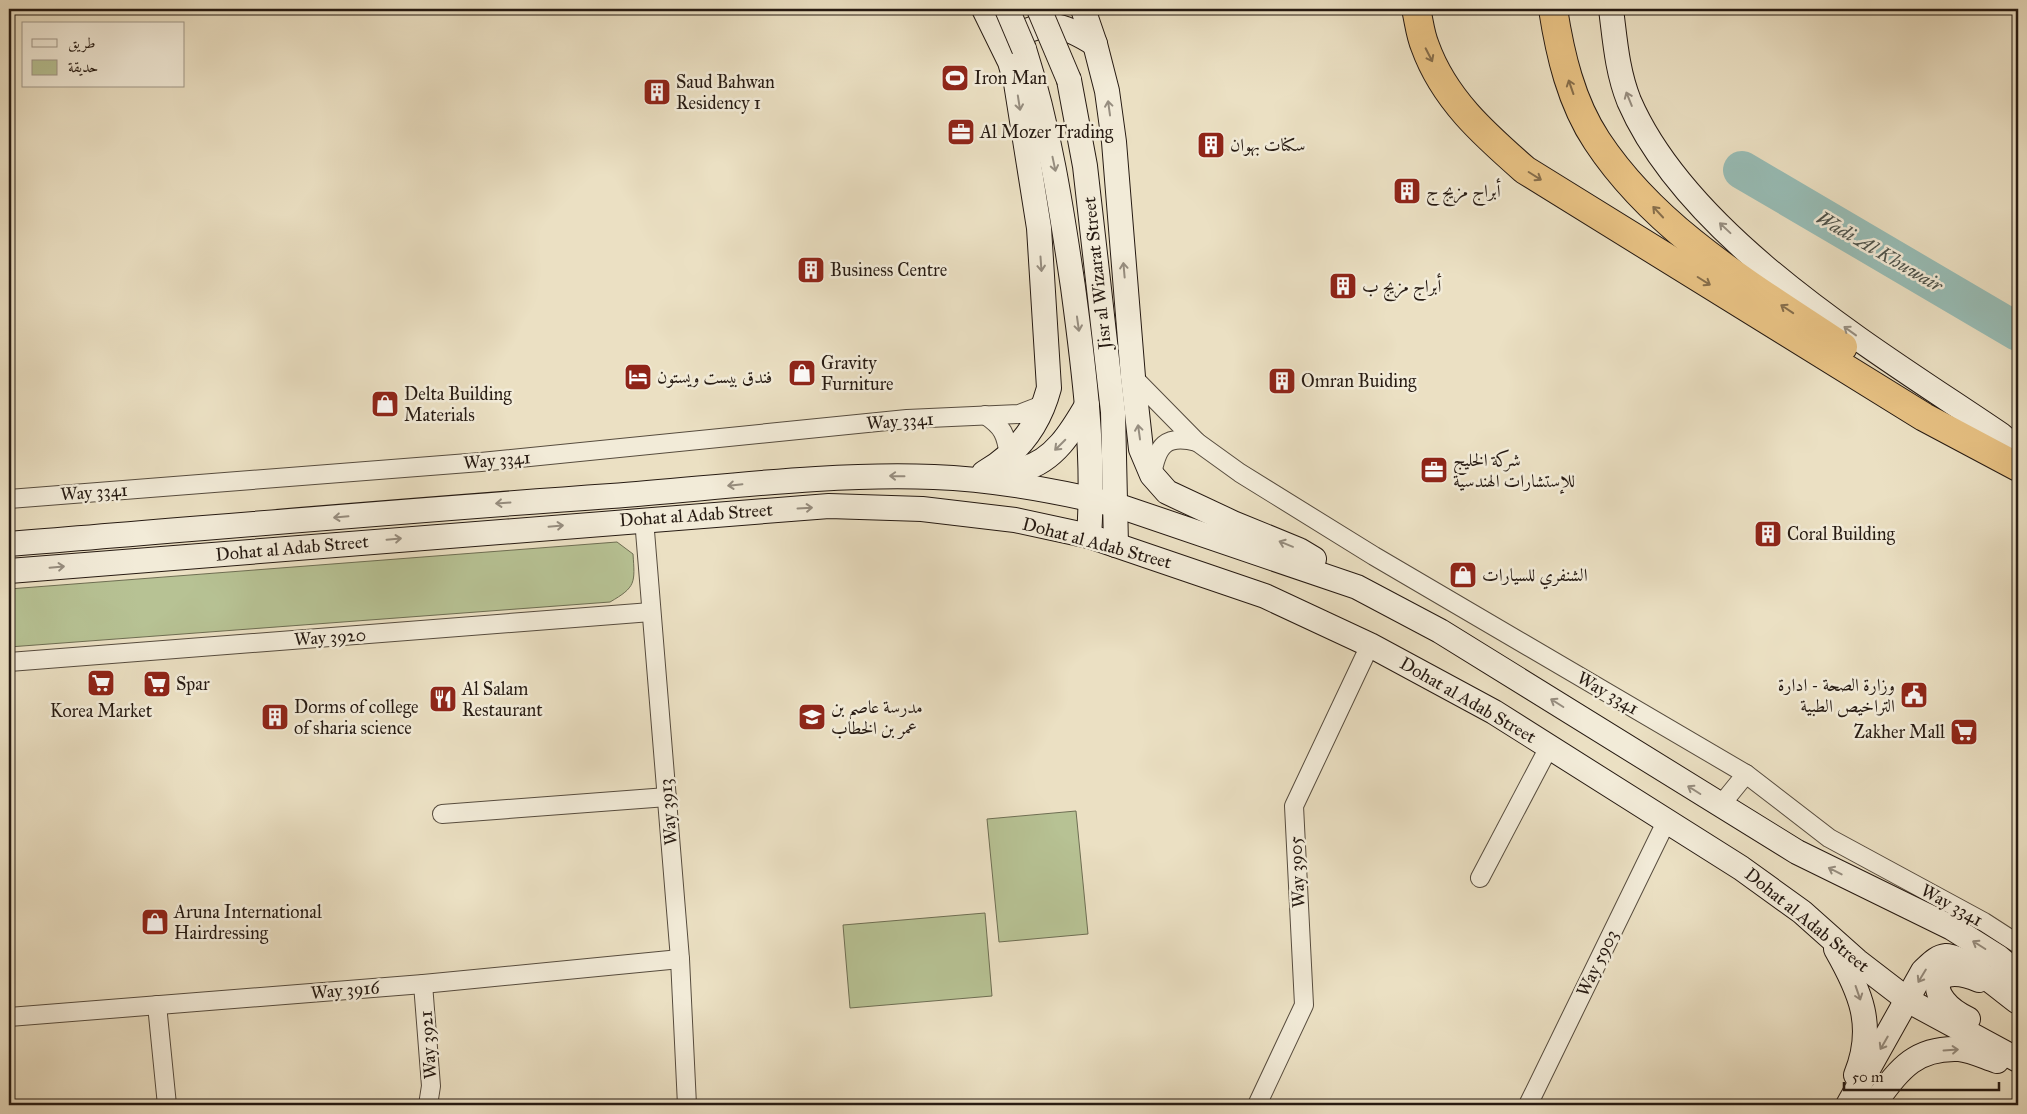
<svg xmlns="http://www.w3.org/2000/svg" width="2027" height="1114" font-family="'IM FELL Great Primer',Amiri,serif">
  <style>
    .green { fill: #b7c294; stroke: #6e6e53 }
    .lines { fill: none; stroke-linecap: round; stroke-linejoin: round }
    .river { stroke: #98bdb6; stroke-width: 38 }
    .street-casing { stroke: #574c3e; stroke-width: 20 }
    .secondary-casing { stroke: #261a12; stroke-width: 26 }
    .highway-casing { stroke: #261a12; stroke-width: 30 }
    .street { stroke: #f2ebd8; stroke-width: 18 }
    .secondary { stroke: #f2ebd8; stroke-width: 24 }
    .highway { stroke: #e6c082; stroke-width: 28 }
    .secondary-bridge-casing { stroke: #261a12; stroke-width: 26; stroke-linecap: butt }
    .secondary-bridge { stroke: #f2ebd8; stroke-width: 24 }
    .oneway { stroke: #866d4a }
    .oneway2 { stroke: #968d7f }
    .labels { text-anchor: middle; stroke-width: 5; stroke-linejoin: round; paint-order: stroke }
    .poi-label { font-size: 18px; fill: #261a12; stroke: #f2ebd8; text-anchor: start }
    .street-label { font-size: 18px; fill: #261a12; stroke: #f2ebd8 }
    .water-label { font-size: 19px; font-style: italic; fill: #4e534b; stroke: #f2ebd8 }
  </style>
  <rect width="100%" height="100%" fill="#ebe0c3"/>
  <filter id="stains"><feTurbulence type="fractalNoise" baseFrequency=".004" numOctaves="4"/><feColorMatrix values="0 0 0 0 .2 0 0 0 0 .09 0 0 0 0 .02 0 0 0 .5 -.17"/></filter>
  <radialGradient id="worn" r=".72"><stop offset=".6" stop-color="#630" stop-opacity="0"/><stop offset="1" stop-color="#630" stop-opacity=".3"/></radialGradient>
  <g class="green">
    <path d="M617,542L633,554C635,583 636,587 610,602L9,647V589Z"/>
    <polygon points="1076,811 1088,934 999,942 987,819"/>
    <polygon points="985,913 992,996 850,1008 843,925"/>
  </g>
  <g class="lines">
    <polyline class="river" points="1742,170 2018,332"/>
    <defs>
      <g id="street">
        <polyline points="1133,377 1197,442 1240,473 1374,556 1746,774 1829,838 1984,922 2018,944"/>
        <path d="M985,415C1003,427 1006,434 1009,456"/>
        <path d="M1152,475C1157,446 1165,434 1197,442"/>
        <polyline points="9,499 481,462 907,419 1019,414 1045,404"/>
        <polyline points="644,519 680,959 687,1105"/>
        <polyline points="9,662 651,612"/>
        <polyline points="1720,806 1746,774"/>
        <polyline points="442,814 667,797"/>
        <polyline points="1480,878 1549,747"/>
        <polyline points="423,984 431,1086 428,1105"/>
        <polyline points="157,1005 167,1105"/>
        <polyline points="9,1017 423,984 680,959"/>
        <polyline points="1257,1105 1304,1005 1294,806 1370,645"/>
        <polyline points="1528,1105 1666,822"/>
      </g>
      <g id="secondary">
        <path d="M984,9L1010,62L1016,83L1039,228L1049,388C1039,426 1017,454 984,473"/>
        <polyline points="1083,9 1095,44 1107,91 1114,142 1133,377 1141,449 1152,475 1167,492 1233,523 1299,550 1314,559"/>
        <path d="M1611,9C1615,40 1617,71 1629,101C1689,240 1879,352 2001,435L2018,450"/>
        <path d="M1024,49C1049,127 1061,206 1073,287C1084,369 1095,453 1089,536"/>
        <path d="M1010,51L1011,41C1043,16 1065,25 1095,44"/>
        <polyline points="1069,80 1085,166 1113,412 1116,545"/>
        <path d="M988,473C999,472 1012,472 1023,469C1054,461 1072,431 1087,405"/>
        <path d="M9,544C209,528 410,510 611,496C719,488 826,473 934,477C994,479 1057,491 1116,505L1357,587L1440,631L1797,852L1952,928L1998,957L2018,974"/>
        <polyline points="9,571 829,506 922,509 1015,520 1089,536 1265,596 1370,645 1494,712 1741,868 1802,912 1857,961 1909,1001 2018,1060"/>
        <path d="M1836,949C1860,991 1876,1026 1856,1075"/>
        <path d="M1968,1019C1923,998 1930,959 1979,980"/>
        <path d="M1848,1105L1923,971C1930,965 1936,957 1946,956C1962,955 2004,992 2018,1002"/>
        <path d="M1873,1105C1898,1072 1913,1047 1959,1049C1971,1050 1985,1057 1997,1061"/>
      </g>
      <g id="highway">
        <path d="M1416,9C1419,21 1420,34 1425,46C1444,99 1484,134 1525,170L1924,417L2018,467"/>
        <path d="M1553,9C1560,54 1571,102 1597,141C1657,232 1755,288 1843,347"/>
      </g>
    </defs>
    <use href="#street" class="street-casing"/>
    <use href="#secondary" class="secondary-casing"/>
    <use href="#highway" class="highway-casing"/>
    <use href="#street" class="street"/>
    <use href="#secondary" class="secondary"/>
    <use href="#highway" class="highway"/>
    <defs>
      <g id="secondary-bridge">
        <polyline points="1007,9 1024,49"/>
        <polyline points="1039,9 1069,80"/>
      </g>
    </defs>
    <use href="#secondary-bridge" class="secondary-bridge-casing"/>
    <use href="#secondary-bridge" class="secondary-bridge"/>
  </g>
  <defs><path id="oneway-shaft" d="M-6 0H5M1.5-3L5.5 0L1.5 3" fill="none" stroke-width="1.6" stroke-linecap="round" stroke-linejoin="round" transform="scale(1.25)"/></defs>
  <g class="oneway">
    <use href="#oneway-shaft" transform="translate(1429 55) rotate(63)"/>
    <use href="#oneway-shaft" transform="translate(1571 87) rotate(-109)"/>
    <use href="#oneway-shaft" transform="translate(1535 176) rotate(32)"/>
    <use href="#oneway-shaft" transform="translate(1658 212) rotate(-133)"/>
    <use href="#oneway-shaft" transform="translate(1704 281) rotate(32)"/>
    <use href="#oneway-shaft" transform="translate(1787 309) rotate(-146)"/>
  </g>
  <g class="oneway2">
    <use href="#oneway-shaft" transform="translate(1629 99) rotate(-112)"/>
    <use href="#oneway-shaft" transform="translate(1019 103) rotate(81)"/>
    <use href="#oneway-shaft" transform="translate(1109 108) rotate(-98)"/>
    <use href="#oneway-shaft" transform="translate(1054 164) rotate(78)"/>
    <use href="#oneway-shaft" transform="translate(1725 228) rotate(-137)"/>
    <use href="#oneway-shaft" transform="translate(1041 264) rotate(86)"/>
    <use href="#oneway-shaft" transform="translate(1124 270) rotate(-95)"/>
    <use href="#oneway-shaft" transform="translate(1078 324) rotate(82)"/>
    <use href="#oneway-shaft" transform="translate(1850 331) rotate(-144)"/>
    <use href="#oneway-shaft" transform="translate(1139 432) rotate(-98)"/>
    <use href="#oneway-shaft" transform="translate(1060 445) rotate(135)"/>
    <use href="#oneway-shaft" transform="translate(897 476) rotate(-179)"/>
    <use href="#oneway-shaft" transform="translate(735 485) rotate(174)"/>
    <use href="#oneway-shaft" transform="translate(503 503) rotate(176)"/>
    <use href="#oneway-shaft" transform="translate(805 508) rotate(-3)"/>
    <use href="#oneway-shaft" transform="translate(341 517) rotate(175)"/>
    <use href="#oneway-shaft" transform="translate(556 526) rotate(-5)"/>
    <use href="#oneway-shaft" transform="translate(394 539) rotate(-5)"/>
    <use href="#oneway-shaft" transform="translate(1286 544) rotate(-158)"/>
    <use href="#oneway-shaft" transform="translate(57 567) rotate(-5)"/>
    <use href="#oneway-shaft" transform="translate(1557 703) rotate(-148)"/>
    <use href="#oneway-shaft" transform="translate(1694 790) rotate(-148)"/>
    <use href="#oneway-shaft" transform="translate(1835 871) rotate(-153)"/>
    <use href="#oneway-shaft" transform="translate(1979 945) rotate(-148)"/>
    <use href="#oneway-shaft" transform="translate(1922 976) rotate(121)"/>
    <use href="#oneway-shaft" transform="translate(1858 993) rotate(71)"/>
    <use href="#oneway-shaft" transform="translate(1884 1043) rotate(120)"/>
    <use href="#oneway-shaft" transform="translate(1951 1050) rotate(-4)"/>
  </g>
  <defs>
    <symbol id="stadium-square" viewBox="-11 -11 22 22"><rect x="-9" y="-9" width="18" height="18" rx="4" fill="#8f2418" stroke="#f2ebd8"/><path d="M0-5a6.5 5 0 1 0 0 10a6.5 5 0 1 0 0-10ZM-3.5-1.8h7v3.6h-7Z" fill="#fff"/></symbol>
    <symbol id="building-square" viewBox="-11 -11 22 22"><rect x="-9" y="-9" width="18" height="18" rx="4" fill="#8f2418" stroke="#f2ebd8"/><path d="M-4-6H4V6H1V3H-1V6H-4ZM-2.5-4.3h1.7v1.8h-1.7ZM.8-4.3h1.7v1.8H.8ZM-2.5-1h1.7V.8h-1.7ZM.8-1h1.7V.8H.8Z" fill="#fff"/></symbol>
    <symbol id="office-square" viewBox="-11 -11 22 22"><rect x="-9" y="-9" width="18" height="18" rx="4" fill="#8f2418" stroke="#f2ebd8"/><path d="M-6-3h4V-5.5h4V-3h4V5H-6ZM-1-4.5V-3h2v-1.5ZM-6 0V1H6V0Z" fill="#fff"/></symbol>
    <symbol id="shop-square" viewBox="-11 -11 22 22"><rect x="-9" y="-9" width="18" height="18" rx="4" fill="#8f2418" stroke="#f2ebd8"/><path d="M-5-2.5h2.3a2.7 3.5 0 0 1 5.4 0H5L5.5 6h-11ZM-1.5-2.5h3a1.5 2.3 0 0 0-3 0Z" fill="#fff"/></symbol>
    <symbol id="hotel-square" viewBox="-11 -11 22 22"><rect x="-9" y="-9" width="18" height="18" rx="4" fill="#8f2418" stroke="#f2ebd8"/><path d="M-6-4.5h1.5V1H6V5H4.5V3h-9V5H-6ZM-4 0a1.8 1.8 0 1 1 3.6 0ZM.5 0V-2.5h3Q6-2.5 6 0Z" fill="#fff"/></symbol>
    <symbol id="supermarket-square" viewBox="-11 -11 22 22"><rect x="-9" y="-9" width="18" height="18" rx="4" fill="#8f2418" stroke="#f2ebd8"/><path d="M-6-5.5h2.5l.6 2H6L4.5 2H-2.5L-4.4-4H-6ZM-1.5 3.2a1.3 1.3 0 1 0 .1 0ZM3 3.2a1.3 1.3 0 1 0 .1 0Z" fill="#fff"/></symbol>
    <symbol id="civic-square" viewBox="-11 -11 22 22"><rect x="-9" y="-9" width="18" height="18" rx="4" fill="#8f2418" stroke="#f2ebd8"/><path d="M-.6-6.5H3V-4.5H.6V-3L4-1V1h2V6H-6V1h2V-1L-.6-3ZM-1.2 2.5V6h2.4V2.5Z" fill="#fff"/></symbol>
    <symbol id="restaurant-square" viewBox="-11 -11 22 22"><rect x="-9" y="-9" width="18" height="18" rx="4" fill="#8f2418" stroke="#f2ebd8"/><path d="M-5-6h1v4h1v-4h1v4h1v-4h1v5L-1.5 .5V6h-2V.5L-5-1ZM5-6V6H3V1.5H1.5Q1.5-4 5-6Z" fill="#fff"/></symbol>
    <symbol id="school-square" viewBox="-11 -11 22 22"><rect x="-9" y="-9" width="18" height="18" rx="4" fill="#8f2418" stroke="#f2ebd8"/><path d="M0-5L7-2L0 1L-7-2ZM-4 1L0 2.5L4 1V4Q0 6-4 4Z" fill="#fff"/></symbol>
  </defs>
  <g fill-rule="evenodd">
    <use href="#stadium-square" x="939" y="62" width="32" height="32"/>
    <use href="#building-square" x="641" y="76" width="32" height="32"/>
    <use href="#office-square" x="945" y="116" width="32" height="32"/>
    <use href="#building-square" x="1195" y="129" width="32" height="32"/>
    <use href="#building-square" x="1391" y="175" width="32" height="32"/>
    <use href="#building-square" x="795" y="254" width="32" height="32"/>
    <use href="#building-square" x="1327" y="270" width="32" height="32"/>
    <use href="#shop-square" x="786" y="357" width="32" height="32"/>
    <use href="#hotel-square" x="622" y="361" width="32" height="32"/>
    <use href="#building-square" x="1266" y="365" width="32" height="32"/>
    <use href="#shop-square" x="369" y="388" width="32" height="32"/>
    <use href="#office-square" x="1418" y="454" width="32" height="32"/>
    <use href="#building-square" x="1752" y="518" width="32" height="32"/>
    <use href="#shop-square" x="1447" y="559" width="32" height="32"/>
    <use href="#supermarket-square" x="85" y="667" width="32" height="32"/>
    <use href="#supermarket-square" x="141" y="668" width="32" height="32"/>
    <use href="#civic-square" x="1898" y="679" width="32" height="32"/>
    <use href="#restaurant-square" x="427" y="683" width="32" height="32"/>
    <use href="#building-square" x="259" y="701" width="32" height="32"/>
    <use href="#school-square" x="796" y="701" width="32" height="32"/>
    <use href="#supermarket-square" x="1948" y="716" width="32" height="32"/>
    <use href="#shop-square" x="139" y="906" width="32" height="32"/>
  </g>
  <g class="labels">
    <g class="poi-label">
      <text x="974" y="84">Iron Man</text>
      <text x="676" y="88">Saud Bahwan<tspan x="676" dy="21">Residency 1</tspan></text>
      <text x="980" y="138">Al Mozer Trading</text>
      <text x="1230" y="151">سكنات بهوان</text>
      <text x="1426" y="197">أبراج مزيج ج</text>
      <text x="830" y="276">Business Centre</text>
      <text x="1362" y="292">أبراج مزيج ب</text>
      <text x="821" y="369">Gravity<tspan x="821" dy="21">Furniture</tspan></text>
      <text x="657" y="383">فندق بيست ويستون</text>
      <text x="1301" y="387">Omran Buiding</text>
      <text x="404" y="400">Delta Building<tspan x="404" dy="21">Materials</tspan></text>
      <text x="1453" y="466">شركة الخليج<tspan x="1453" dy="21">للإستشارات الهندسية</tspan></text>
      <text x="1787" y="540">Coral Building</text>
      <text x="1482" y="581">الشنفري للسيارات</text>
      <text x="176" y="690">Spar</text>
      <text x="1895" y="691" text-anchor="end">وزارة الصحة - ادارة<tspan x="1895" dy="21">التراخيص الطبية</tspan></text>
      <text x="462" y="695">Al Salam<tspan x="462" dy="21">Restaurant</tspan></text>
      <text x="294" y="713">Dorms of college<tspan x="294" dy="21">of sharia science</tspan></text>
      <text x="831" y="713">مدرسة عاصم بن<tspan x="831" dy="21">عمر بن الخطاب</tspan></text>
      <text x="101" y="717" text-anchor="middle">Korea Market</text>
      <text x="1945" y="738" text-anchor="end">Zakher Mall</text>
      <text x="174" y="918">Aruna International<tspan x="174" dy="21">Hairdressing</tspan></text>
    </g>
    <g class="street-label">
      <text transform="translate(1097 273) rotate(-96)" y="6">Jisr al Wizarat Street</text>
      <text transform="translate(900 421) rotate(-4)" y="6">Way 3341</text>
      <text transform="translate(497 460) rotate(-5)" y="6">Way 3341</text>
      <text transform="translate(94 492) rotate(-4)" y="6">Way 3341</text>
      <text transform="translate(696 515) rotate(-4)" y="6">Dohat al Adab Street</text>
      <text transform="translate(1097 543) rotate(15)" y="6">Dohat al Adab Street</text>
      <text transform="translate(292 548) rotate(-5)" y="6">Dohat al Adab Street</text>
      <text transform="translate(330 637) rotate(-4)" y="6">Way 3920</text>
      <text transform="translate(1608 693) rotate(30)" y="6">Way 3341</text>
      <text transform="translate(1468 700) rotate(30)" y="6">Dohat al Adab Street</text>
      <text transform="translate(668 812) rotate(-95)" y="6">Way 3913</text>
      <text transform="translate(1297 872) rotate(-93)" y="6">Way 3905</text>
      <text transform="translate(1952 905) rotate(29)" y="6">Way 3341</text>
      <text transform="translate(1807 920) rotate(39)" y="6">Dohat al Adab Street</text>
      <text transform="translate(1597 963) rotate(-64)" y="6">Way 5903</text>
      <text transform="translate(345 990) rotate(-5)" y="6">Way 3916</text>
      <text transform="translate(428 1045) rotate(-94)" y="6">Way 3921</text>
    </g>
    <g class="water-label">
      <text transform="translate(1880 251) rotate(30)" y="7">Wadi Al Khuwair</text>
    </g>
  </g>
  <rect width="2027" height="1114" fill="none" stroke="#ebe0c3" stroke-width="30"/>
  <rect x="10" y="10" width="2007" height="1094" fill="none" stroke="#261a12" stroke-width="2.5"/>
  <rect x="15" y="15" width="1997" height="1084" fill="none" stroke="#261a12"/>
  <rect x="22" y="22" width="162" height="65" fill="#f2ebd8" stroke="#a09789"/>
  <rect x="32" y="39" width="25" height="8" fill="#f2ebd8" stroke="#a09789"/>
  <text x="68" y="48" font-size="15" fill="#261a12">طريق</text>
  <rect x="32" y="60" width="25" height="15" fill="#b7c294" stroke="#a09789"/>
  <text x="68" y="72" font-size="15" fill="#261a12">حديقة</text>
  <path d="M1844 1082v8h155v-8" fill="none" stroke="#261a12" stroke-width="2.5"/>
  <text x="1852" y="1082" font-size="15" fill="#261a12" stroke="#f2ebd8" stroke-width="4" paint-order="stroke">50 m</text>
  <rect width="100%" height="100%" filter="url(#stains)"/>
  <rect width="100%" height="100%" fill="url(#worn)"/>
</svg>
